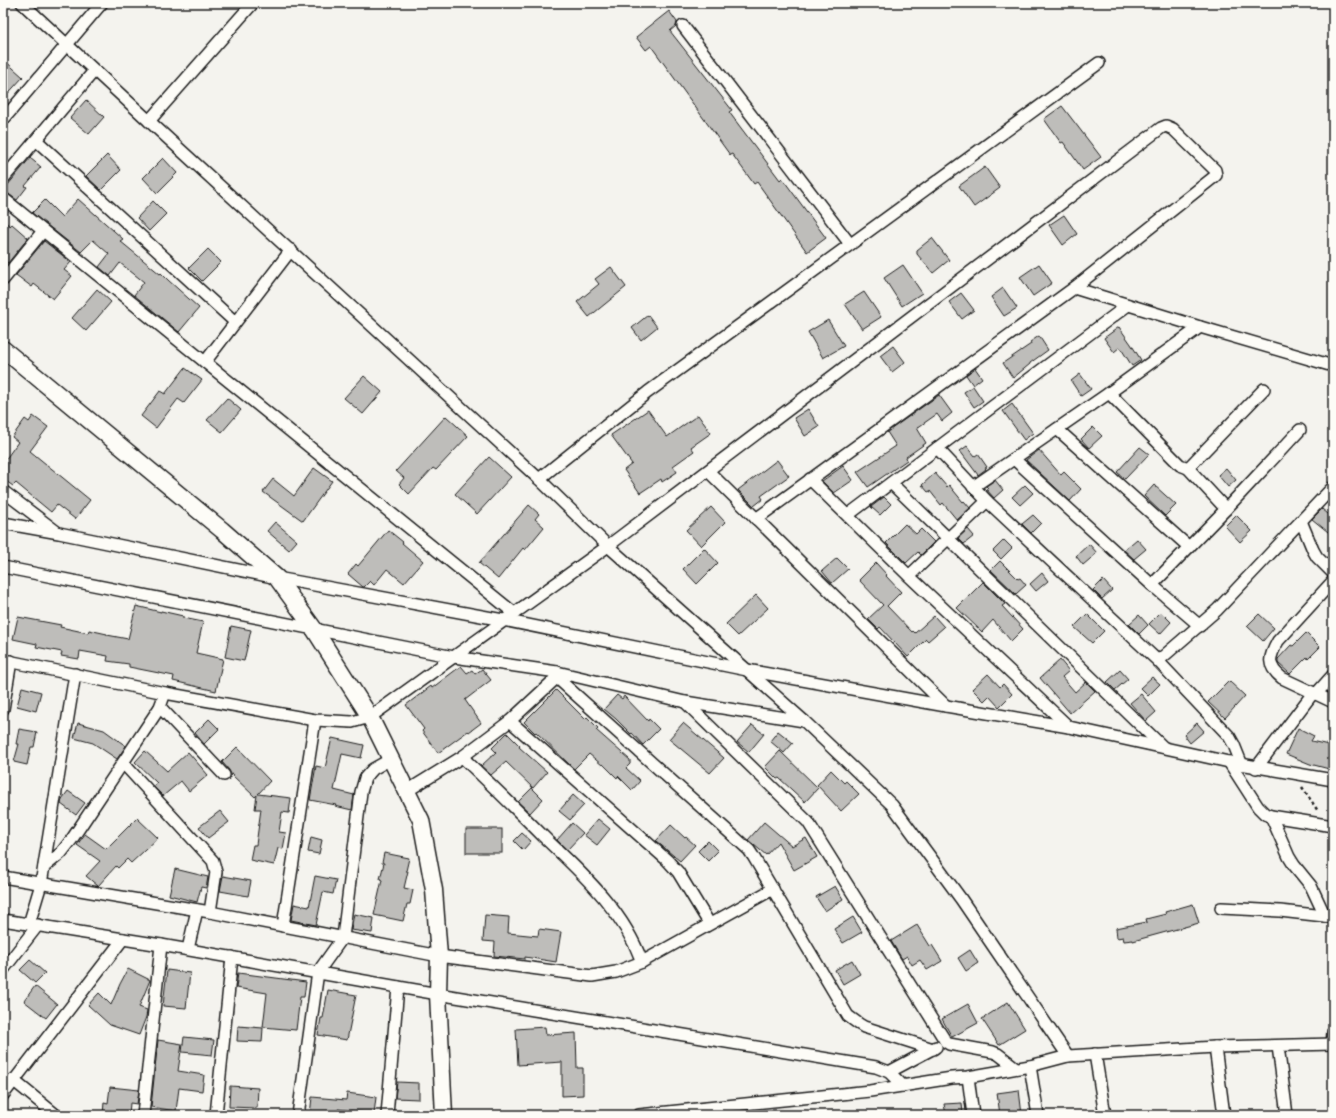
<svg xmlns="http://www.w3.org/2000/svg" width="1336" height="1118" font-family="'Architects Daughter',sans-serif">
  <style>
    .building { fill: #bebdba; stroke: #1c1c1c }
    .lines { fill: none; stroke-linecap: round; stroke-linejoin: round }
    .minor-casing { stroke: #1c1c1c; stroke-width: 14 }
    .secondary-casing { stroke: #1c1c1c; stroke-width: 19 }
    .path { stroke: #1c1c1c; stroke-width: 2.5; stroke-dasharray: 3 3; stroke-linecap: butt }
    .minor { stroke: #fdfcf7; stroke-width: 11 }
    .secondary { stroke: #fdfcf7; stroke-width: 16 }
  </style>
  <rect width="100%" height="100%" fill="#f4f3ee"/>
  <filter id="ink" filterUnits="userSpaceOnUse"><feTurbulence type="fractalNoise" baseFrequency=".025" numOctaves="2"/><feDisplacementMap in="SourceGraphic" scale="8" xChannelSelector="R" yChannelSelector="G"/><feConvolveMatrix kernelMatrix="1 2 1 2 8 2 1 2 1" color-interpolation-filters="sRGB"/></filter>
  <g filter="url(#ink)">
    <g class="building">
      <polygon points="669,11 677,22 676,26 670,31 732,110 729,112 780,180 782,178 826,238 807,252 757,182 754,184 732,154 730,155 717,137 651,46 646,50 636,37"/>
      <polygon points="3,59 23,77 3,99"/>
      <polygon points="86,100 104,117 89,134 70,118"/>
      <polygon points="1062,106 1101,157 1083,170 1063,142 1061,143 1044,119"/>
      <polygon points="107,155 121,170 101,190 86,176"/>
      <polygon points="30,158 41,167 25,186 27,187 17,200 7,193 3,191"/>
      <polygon points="163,158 177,173 157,193 143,178"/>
      <polygon points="985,167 1000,188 974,207 959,186"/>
      <polygon points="78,199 123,239 120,241 160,274 161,273 168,280 199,308 179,332 134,295 144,282 120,263 110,276 99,267 109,254 93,240 81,252 32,213 45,200 62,217"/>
      <polygon points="153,201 166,214 149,231 137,218"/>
      <polygon points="1064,215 1077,234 1063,245 1049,225"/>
      <polygon points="3,220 10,226 12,224 28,238 8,263 3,259"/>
      <polygon points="932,238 949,260 933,273 917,254 917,250"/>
      <polygon points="44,241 71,262 64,270 72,276 53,299 34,284 32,287 16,275"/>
      <polygon points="208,249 221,262 202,281 189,268"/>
      <polygon points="1039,264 1052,283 1033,296 1020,277"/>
      <polygon points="903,265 922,293 902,306 884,278"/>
      <polygon points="611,267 626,287 589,317 577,302 599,284 595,279"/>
      <polygon points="1003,288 1017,308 1004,316 991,297"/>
      <polygon points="97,289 111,302 86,331 72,318"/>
      <polygon points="864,292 881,317 862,329 845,304"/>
      <polygon points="961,293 974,310 962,319 949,302"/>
      <polygon points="648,315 657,327 641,340 632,328"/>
      <polygon points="828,320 844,346 823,358 808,332"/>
      <polygon points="1119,327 1131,344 1141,360 1132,366 1120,347 1114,352 1104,338"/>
      <polygon points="1039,336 1048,350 1030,363 1030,364 1013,378 1003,363 1031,344 1030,342"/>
      <polygon points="893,346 905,362 892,372 880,356"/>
      <polygon points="185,368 202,380 184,403 178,399 156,428 141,416 160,391 165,394"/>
      <polygon points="975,368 982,378 973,385 966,375"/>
      <polygon points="1080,374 1091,389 1081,396 1071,381"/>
      <polygon points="364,376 382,392 363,414 344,398"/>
      <polygon points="973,386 983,401 974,407 964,392"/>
      <polygon points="939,395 952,413 942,421 937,414 917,428 926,443 906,457 907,460 868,487 857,472 896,446 887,432"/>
      <polygon points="227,398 241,410 222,432 207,420"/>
      <polygon points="1012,404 1033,433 1024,440 1003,411"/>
      <polygon points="808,409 819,427 805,436 794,418"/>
      <polygon points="648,410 667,437 698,415 711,433 691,447 694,451 673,466 677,472 662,482 661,479 640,493 624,470 632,464 611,435"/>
      <polygon points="33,416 48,427 30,451 90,500 75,519 57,505 51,512 16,483 13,486 3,479 3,463 18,442 12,437 25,419 29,422"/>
      <polygon points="446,416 468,436 436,470 433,468 409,494 399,484 404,478 396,471"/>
      <polygon points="1093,427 1102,436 1089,448 1081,439"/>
      <polygon points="967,446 975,456 978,454 987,467 985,468 986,469 978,475 960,451"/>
      <polygon points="1140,447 1149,454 1125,479 1117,472"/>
      <polygon points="1039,450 1061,475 1064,472 1081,489 1070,501 1026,460"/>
      <polygon points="489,457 511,477 477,514 455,494"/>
      <polygon points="777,460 789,476 761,496 763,499 754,506 738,490"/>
      <polygon points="843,466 853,480 834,493 822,481"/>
      <polygon points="314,468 332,481 303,521 263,492 273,479 294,496"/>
      <polygon points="1226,468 1236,480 1228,487 1218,475"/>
      <polygon points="935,473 947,487 949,485 963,502 964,501 970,508 957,520 943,503 941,505 930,491 928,492 922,485"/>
      <polygon points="995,480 1003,490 994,498 986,489 988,488 986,486"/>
      <polygon points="1025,485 1033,493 1020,505 1012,497"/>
      <polygon points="1154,485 1176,505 1165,516 1144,496"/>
      <polygon points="884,497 891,504 880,515 871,507"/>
      <polygon points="529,505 539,514 535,519 544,527 525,550 523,548 498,579 479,563"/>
      <polygon points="711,507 725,522 701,546 686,530"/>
      <polygon points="1322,509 1333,518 1333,536 1312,519"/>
      <polygon points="1033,515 1041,523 1031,533 1022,524"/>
      <polygon points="1236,515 1252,531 1240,542 1225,526"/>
      <polygon points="275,522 297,541 289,550 267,531"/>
      <polygon points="905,524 916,534 921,529 934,542 921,555 918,552 906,563 886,543"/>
      <polygon points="968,529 974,536 964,544 958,538"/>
      <polygon points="388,530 403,542 402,543 423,561 404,583 387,569 374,585 370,581 364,587 363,587 348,574 356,564 358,566"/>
      <polygon points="1137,539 1146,549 1134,559 1124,550"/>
      <polygon points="1004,540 1012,548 1001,559 993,551"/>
      <polygon points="1089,544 1097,553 1083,565 1076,556"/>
      <polygon points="704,548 718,563 697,584 683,569"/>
      <polygon points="837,558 848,569 832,583 822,571"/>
      <polygon points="1000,561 1018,579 1020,578 1026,585 1016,594 991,570"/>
      <polygon points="876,563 887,575 886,576 901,592 887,606 912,632 913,631 915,633 934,616 944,627 928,641 926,639 908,657 880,627 878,629 868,619 883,605 859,580"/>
      <polygon points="1042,573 1048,581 1036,591 1030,584"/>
      <polygon points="1103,580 1112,590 1102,599 1093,590"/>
      <polygon points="983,582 1005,604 1002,606 1023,629 1011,641 993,620 982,632 957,608"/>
      <polygon points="756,595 768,608 738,636 726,624"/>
      <polygon points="136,606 161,612 161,611 183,616 183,618 203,622 196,653 223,659 216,691 173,681 174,676 129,667 129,664 107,661 108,656 80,651 79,659 61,656 62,652 36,647 37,644 13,639 18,617 61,625 60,627 88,633 89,630 107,634 107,635 128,639"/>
      <polygon points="1161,612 1171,622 1160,634 1149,624"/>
      <polygon points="1087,614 1104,631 1092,643 1074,627"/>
      <polygon points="1259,614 1274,628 1263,641 1247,626"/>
      <polygon points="1139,615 1148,625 1139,634 1129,624"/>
      <polygon points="231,626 251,630 244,661 225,657"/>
      <polygon points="1306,633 1320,647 1308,659 1307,657 1290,674 1278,663 1278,659 1291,645 1293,646"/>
      <polygon points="1060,660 1069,671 1062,677 1075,692 1086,682 1095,691 1070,713 1040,678"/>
      <polygon points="461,666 467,673 472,670 475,674 482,669 491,680 465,700 481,723 469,732 468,731 438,753 422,731 424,729 406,705 431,686 432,688"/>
      <polygon points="1120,670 1128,679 1115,690 1107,682"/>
      <polygon points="988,674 1000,687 1003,684 1012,694 999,707 989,696 984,701 972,689"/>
      <polygon points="1152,677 1160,684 1148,696 1140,688"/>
      <polygon points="1229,681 1245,696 1225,718 1208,702"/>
      <polygon points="22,687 41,692 36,711 17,706"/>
      <polygon points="556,690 585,719 587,717 598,728 596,730 630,760 630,764 626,768 640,781 632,790 618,776 617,778 603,764 602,765 589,754 574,769 536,732 535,733 524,722"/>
      <polygon points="1141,694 1156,712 1146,721 1130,703"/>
      <polygon points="617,695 622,699 624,696 648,721 649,719 659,729 643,745 632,733 631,734 616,719 604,709"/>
      <polygon points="209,719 219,729 204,744 195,733"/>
      <polygon points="78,723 104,730 126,746 117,759 93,743 74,738"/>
      <polygon points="683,723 724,758 710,773 669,739"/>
      <polygon points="1197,723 1204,731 1190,743 1184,735"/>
      <polygon points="752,725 764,734 749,752 737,742"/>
      <polygon points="1298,728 1314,736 1311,741 1333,746 1333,770 1310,764 1286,754"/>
      <polygon points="19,729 37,732 34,747 31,747 27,765 14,762 19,744 16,744"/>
      <polygon points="778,731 793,743 784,753 770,741"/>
      <polygon points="507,733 520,746 519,747 547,772 533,788 506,762 491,775 481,766 496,752 492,748"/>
      <polygon points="332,738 364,745 361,758 342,754 334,790 354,795 352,810 335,806 336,805 310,800 316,766 325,768"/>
      <polygon points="237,747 270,781 258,794 291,798 289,813 282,812 279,832 286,833 283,849 278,848 274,865 250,860 253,845 256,845 261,809 255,809 257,795 255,797 231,774 229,770 222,762"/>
      <polygon points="145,751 167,771 188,752 208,775 189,791 181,781 163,796 153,786 157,783 135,762"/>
      <polygon points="780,751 818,788 805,802 779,778 777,779 765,767"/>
      <polygon points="831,770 844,783 846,781 859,794 841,811 817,785"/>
      <polygon points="532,788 543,799 530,813 518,802"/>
      <polygon points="68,791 85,803 76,815 61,804 62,799"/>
      <polygon points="573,795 584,805 570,820 559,811"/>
      <polygon points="220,811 229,822 208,838 199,827"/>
      <polygon points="137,818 158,838 131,863 127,859 118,868 116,866 98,886 86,876 100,861 77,845 85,834 106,849"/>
      <polygon points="598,819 610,829 597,845 584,835"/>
      <polygon points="764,822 792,846 806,838 817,857 794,870 778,842 766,855 748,840"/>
      <polygon points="572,823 583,833 567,850 557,840"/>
      <polygon points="671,825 685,838 686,837 695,845 680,861 656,841"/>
      <rect x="466" y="829" width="36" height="24"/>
      <polygon points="522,833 531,841 523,850 514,841"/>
      <polygon points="311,837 322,840 319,854 308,852"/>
      <polygon points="708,841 718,851 708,861 698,851"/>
      <polygon points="384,853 409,858 406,871 408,871 404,888 413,890 410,904 407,904 403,921 374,915 382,880 380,879 384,863 382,863"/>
      <polygon points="175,869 208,877 206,888 201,887 197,902 169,895"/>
      <polygon points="223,876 251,881 248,896 220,891"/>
      <polygon points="315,876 336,880 333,894 323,892 316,925 291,920 294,904 309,907"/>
      <polygon points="835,886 843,899 825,911 816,897"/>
      <polygon points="1193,904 1199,923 1133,941 1133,940 1124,941 1123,937 1117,938 1116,928 1147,922 1146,919 1166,914 1165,912"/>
      <polygon points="354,914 374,918 372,933 351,930"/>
      <polygon points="485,915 509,917 508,933 538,936 539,929 561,932 556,962 525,957 525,959 494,956 495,942 483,941"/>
      <polygon points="853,917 862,932 843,943 834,929"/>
      <polygon points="917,925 930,946 932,945 942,961 927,970 920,960 912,965 907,956 902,959 891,941"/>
      <polygon points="970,950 978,963 966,971 958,958"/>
      <polygon points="30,960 45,973 35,983 20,970"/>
      <polygon points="852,960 860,974 843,984 835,970"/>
      <polygon points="128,969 150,980 139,1007 147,1010 146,1017 139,1035 110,1025 88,1005 99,993 111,1005 120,984"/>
      <polygon points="167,970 190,973 186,1008 163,1006"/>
      <polygon points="238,973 306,982 304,997 300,997 296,1030 263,1027 267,993 236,988"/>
      <polygon points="35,986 57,1004 46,1018 24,1001"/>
      <polygon points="328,990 356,995 347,1040 318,1035 321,1018 323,1018"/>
      <polygon points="1008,1002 1025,1029 999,1045 982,1019"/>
      <polygon points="968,1004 978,1023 952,1037 942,1019"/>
      <polygon points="238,1026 263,1028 262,1042 237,1041"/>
      <polygon points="545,1027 546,1035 576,1033 577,1068 583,1068 583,1095 562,1096 562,1062 518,1065 516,1029"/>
      <polygon points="184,1037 214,1040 212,1055 182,1052"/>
      <polygon points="158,1040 182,1044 178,1071 204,1075 202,1091 179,1088 176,1111 151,1107"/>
      <polygon points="397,1082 419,1083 419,1099 395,1098"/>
      <polygon points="230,1086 258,1088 257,1108 229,1107"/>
      <polygon points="110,1087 139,1090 137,1104 130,1103 129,1115 103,1115 104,1102 108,1103"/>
      <polygon points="1019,1090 1022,1115 1000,1115 997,1093"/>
      <polygon points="347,1093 376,1097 374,1114 338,1109 338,1115 310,1115 312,1097 346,1100"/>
      <polygon points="962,1103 963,1115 946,1115 944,1104"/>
    </g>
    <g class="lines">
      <defs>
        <g id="minor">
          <polyline points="22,3 149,121 539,479 608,546 804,721 892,805 961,899 1068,1056"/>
          <polyline points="683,26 850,244"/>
          <polyline points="3,120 102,3"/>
          <polyline points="149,121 253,3"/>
          <polyline points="36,140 235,322"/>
          <polyline points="3,179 94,71"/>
          <polyline points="3,198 514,613"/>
          <polyline points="3,280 43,231"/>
          <polyline points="1074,288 1200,327 1333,366"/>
          <polyline points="205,362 291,250"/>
          <polyline points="1109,393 1180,465 1188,468 1226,509"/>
          <polyline points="1057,429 1189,547"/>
          <polyline points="937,448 987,501 1158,661 1229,736 1234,745 1242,765"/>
          <polyline points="1014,459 1152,585 1200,626"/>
          <polyline points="1188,468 1264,389"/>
          <polyline points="708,471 946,706"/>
          <polyline points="539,479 648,392 1099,63"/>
          <polyline points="810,479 909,576 1069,727"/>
          <polyline points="891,483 1163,747"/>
          <polyline points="973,487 1109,393 1200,327"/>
          <polyline points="3,491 57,532"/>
          <polyline points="848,515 1128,305"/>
          <polyline points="1301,521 1313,550 1317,557 1333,573"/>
          <polyline points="3,523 59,533 277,578 503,620 747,670 946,706 1069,727 1229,762 1333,780"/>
          <polyline points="3,567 454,657 557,672 685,702 804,721"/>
          <polyline points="909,576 987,501"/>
          <path d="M1333,581L1278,641C1269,657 1266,665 1282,678L1333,702"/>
          <polyline points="1152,585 1226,509 1300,430"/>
          <polyline points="3,660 165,693 315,720 352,722 370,717 608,546 1161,128 1166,126 1173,129 1215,170 1216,175 1214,177 1074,288 756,519"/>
          <polyline points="1158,661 1217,610 1333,487"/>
          <polyline points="556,677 749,850 753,856 848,1016 859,1024 864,1027 933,1049"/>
          <polyline points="1316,694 1333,675"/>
          <polyline points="685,702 808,822 946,1042 949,1044 993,1052 998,1054 1015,1067"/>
          <polyline points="160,707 224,775"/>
          <polyline points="3,709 11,661"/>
          <polyline points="510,721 667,860 678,872 709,923"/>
          <path d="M462,757C491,784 519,812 547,840C585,876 624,912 642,962"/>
          <polyline points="1229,762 1258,807 1265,814 1271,816 1333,826"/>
          <polyline points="123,763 213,861 216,872 210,912"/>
          <polyline points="1256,768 1313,693"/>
          <polyline points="407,791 462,757 510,721 552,682 556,677 557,672"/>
          <polyline points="1271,816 1289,857 1294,865 1311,886 1325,916"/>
          <polyline points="44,867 61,853 72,839 160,707 165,693"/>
          <polyline points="3,877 210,912 439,956 592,976 616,972 642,962 773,889"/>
          <polyline points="1221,908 1280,911 1333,917"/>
          <polyline points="3,920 161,945 438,994 876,1067 889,1072 903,1086"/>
          <polyline points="29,924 41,884 75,674"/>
          <polyline points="283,926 315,720"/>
          <polyline points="188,949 197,910"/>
          <polyline points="3,970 38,925"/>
          <polyline points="1332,1044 1333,1032"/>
          <polyline points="1278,1046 1287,1115"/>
          <polyline points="1215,1047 1224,1115"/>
          <polyline points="1095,1054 1105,1115"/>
          <polyline points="1030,1066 1038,1115"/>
          <polyline points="889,1072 936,1047"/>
          <polyline points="968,1077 973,1115"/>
          <polyline points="13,1080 56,1115"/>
          <polyline points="3,1095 123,939"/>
          <polyline points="143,1115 161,945"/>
          <polyline points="216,1115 232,957"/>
          <polyline points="298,1115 318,972 343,937 361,792 365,778 373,769 391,759"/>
          <polyline points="387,1115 398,987"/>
          <polyline points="639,1115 870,1091 952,1078 968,1077 1030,1066 1068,1056 1215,1047 1333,1044"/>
        </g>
        <polyline id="secondary" points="3,349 222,530 277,578 314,629 370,717 421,820 434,890 439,956 438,994 444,1115"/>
      </defs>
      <use href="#minor" class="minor-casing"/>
      <use href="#secondary" class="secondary-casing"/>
      <polyline class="path" points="1302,787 1318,811"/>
      <use href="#minor" class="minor"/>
      <use href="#secondary" class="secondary"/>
    </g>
  </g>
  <rect width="1336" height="1118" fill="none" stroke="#fdfcf7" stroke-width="16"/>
  <rect x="8" y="8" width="1320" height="1102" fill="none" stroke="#1c1c1c" stroke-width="1.5" filter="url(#ink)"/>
</svg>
